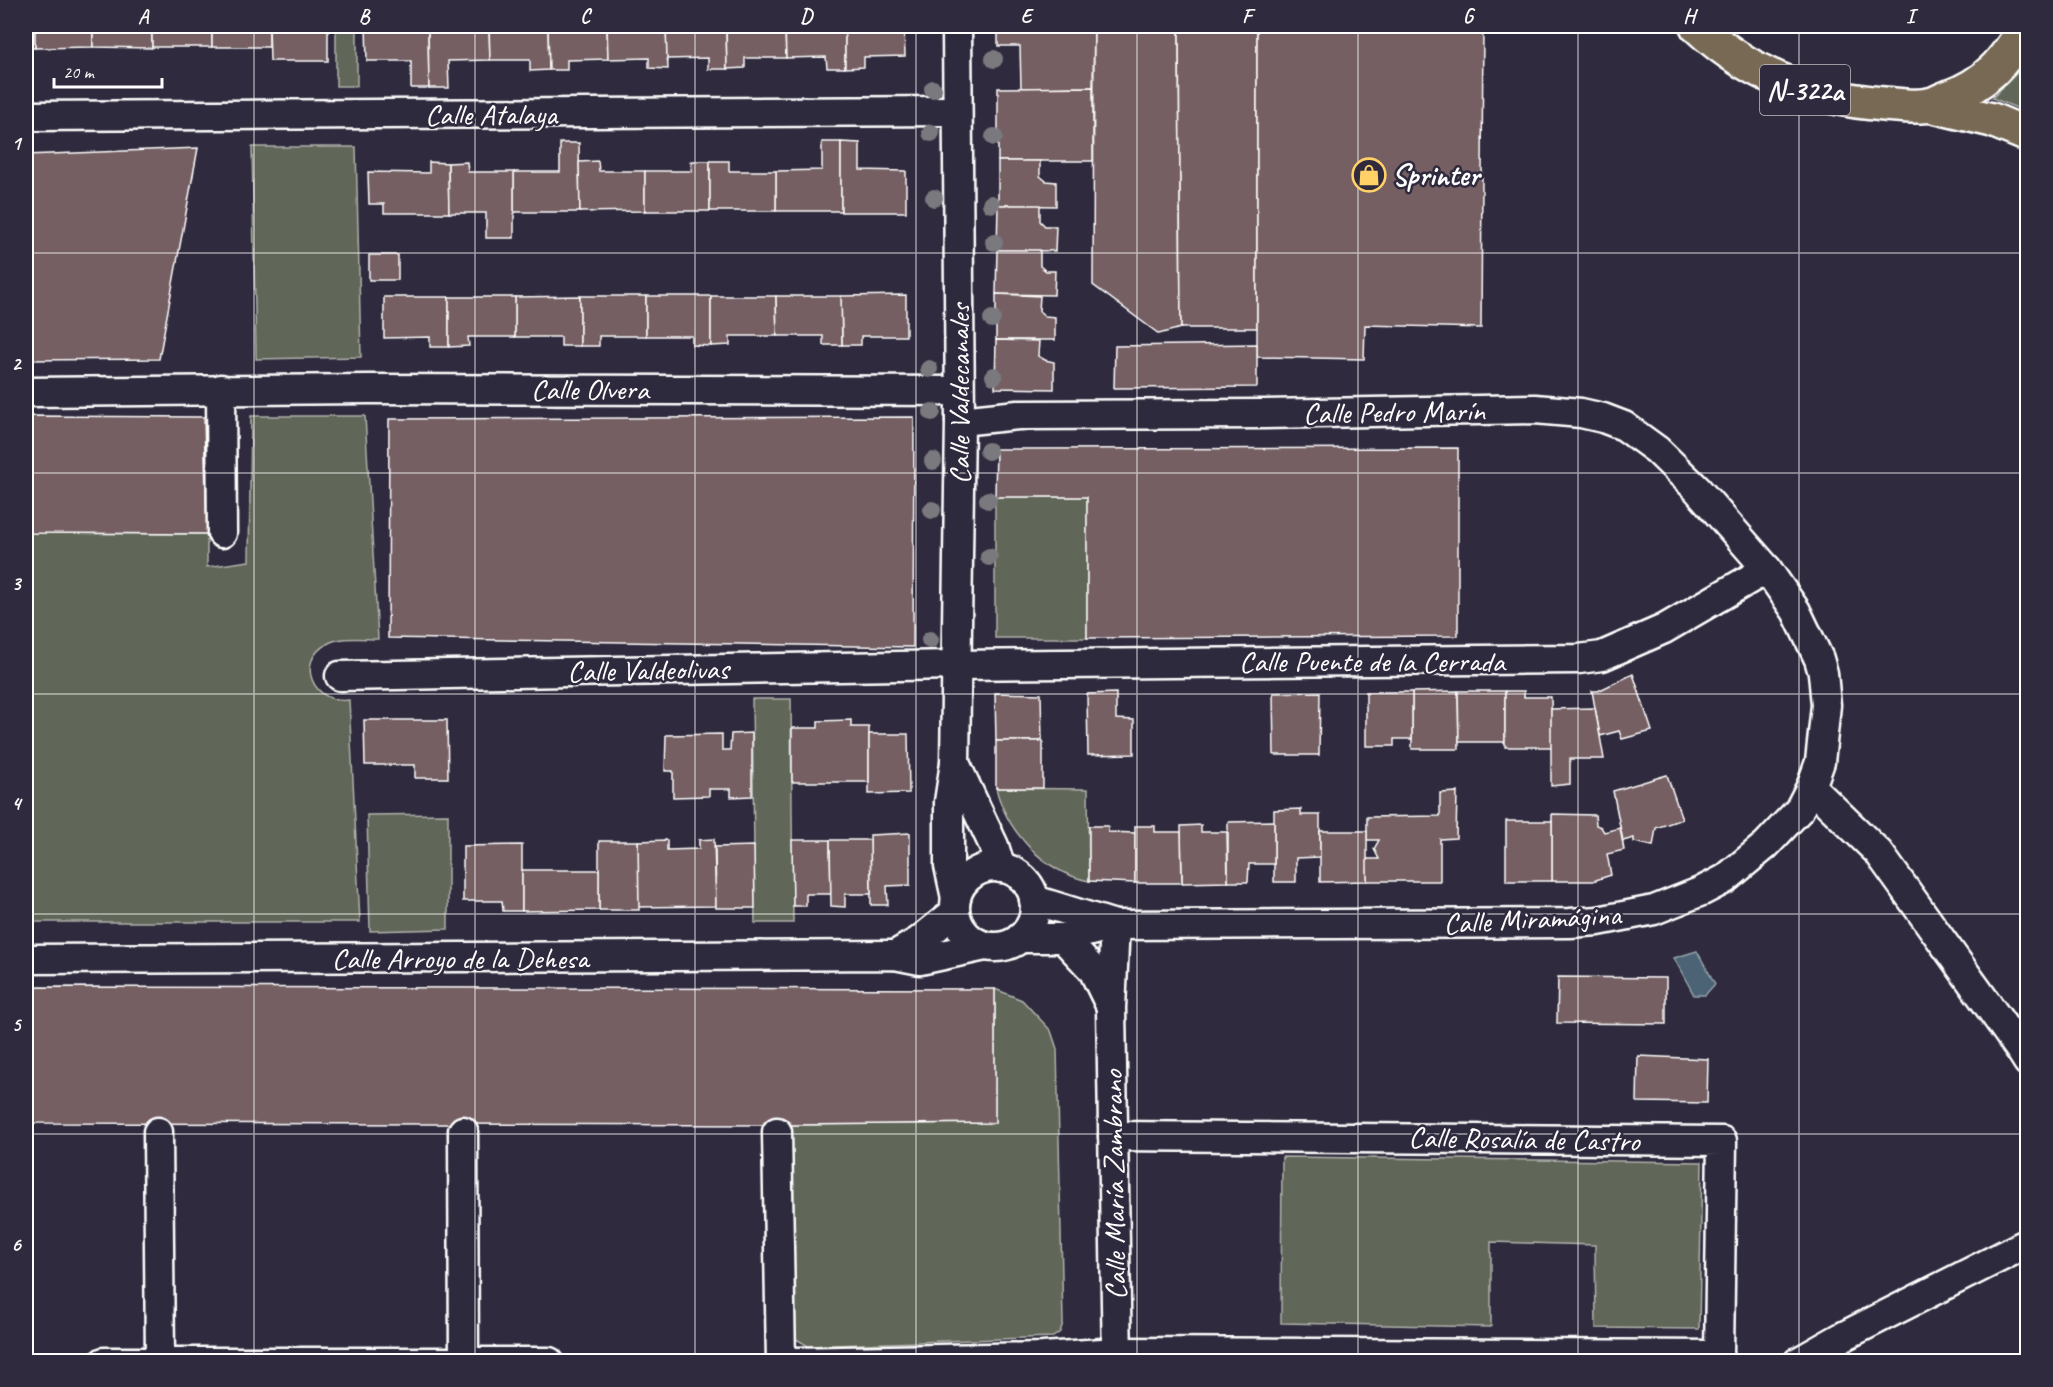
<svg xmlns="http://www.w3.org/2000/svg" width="2053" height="1387" font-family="Caveat,sans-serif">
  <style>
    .green { fill: #606658; stroke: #b0b2ac; stroke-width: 1.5 }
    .water { fill: #4c6475; stroke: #94a2ac; stroke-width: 1.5 }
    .building { fill: #755f63; stroke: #fff; stroke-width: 1.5 }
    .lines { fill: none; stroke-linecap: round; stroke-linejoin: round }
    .street-casing { stroke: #fff; stroke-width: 33 }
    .primary-casing { stroke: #fff; stroke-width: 38 }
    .street { stroke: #2f2a3d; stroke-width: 28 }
    .primary { stroke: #786954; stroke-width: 33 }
    .tree { fill: #7a797e }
    .grid { fill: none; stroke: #fff; stroke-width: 1.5; stroke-opacity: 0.55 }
    .labels { text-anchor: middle; stroke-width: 5; stroke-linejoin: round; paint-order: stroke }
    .shield { fill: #2f2a3d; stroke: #c1bfc5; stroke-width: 1.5 }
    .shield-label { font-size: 28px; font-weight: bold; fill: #fff }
    .street-label { font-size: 30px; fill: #fff; stroke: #2f2a3d }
    .poi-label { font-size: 30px; font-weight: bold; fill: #fff; stroke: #2f2a3d; text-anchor: start }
    .neatline { fill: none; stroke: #fff; stroke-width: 2 }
    .grid-label { font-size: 20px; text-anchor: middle; font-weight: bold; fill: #fff }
  </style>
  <rect width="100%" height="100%" fill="#2f2a3d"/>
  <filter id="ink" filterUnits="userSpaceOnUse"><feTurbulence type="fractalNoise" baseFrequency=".0167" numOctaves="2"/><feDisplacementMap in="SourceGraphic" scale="12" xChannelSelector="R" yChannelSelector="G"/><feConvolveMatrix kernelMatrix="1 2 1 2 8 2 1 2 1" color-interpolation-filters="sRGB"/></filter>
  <g filter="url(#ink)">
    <g class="green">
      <rect x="336" y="26" width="21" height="60"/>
      <polygon points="2027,63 2027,112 1992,98"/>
      <polygon points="252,147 356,147 361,357 256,359"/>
      <path d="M251,416H365L378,639C362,639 340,636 327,644C294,662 314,705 349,700L360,922H26V533L207,534V567L249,561Z"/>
      <rect x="995" y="497" width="92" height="141"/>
      <polygon points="752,699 791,699 793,923 755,923"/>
      <path d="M996,788L1088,789L1089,881C1044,872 1007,832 996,788Z"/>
      <polygon points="448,814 448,929 370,931 367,815"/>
      <polygon points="995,989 1022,1000 1051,1031 1057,1049 1063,1323 1060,1332 1053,1337 808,1346 793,1337 792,1125 995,1123"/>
      <polygon points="1282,1157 1702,1162 1699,1329 1596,1328 1595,1245 1491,1242 1491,1327 1281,1323"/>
    </g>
    <polygon class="water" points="1697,951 1715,984 1705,995 1694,995 1674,958"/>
    <g class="building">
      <rect x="26" y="26" width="9" height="22"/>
      <polygon points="35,26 93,26 93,47 35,48"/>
      <polygon points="93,26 152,26 152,48 93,47"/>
      <rect x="152" y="26" width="60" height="21"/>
      <rect x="212" y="26" width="57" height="21"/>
      <polygon points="269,26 328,26 328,61 270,61"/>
      <polygon points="366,26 428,26 429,88 411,88 411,61 367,61"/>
      <polygon points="428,26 489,26 490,60 448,61 449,88 429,88"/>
      <polygon points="489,26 548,26 549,70 530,71 530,60 490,60"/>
      <polygon points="548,26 607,26 608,59 567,60 567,70 549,70"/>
      <polygon points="607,26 666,26 668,69 649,68 649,58 608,59"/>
      <polygon points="666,26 726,26 727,69 708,69 708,58 667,59"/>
      <polygon points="726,26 785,26 786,58 745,58 745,68 727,69"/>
      <polygon points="785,26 845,26 845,68 827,68 826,57 786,58"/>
      <polygon points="845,26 904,26 905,56 864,57 864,67 845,68"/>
      <polygon points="998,26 1094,26 1093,87 1021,88 1020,46 998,46"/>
      <polygon points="1094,26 1179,26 1181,328 1159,334 1093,285"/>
      <polygon points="1179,26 1257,26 1257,328 1181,328"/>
      <polygon points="1257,26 1483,26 1481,328 1365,325 1364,359 1257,357"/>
      <polygon points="1093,87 1093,161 998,161 998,88"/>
      <polygon points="822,142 841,142 841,211 776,211 776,171 822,170"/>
      <polygon points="841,142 860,143 860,170 906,171 906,212 841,212"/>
      <polygon points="560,143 579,143 580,212 514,212 514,172 560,172"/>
      <polygon points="198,148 159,359 26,360 26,155"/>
      <polygon points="598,161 599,171 645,171 645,211 580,212 579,162"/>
      <polygon points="691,161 710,161 710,211 645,211 645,171 692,171"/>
      <polygon points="710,161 729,161 729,171 776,171 776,211 710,211"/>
      <polygon points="998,161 1040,161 1040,176 1046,181 1056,182 1056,206 998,205"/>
      <polygon points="429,162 448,163 449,213 384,213 384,204 369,204 368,172 429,173"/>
      <polygon points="467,162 468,172 514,172 514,238 486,238 486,213 449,213 448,163"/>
      <polygon points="998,205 1040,205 1040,221 1045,226 1056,226 1055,251 997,250"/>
      <polygon points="997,250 1040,250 1040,266 1046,271 1055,271 1054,295 996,294"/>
      <rect x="369" y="255" width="29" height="25"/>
      <polygon points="996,294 1040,296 1039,311 1045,316 1055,317 1055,340 996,340"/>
      <polygon points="906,295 906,336 861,336 861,345 842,345 841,296"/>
      <polygon points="580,296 580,346 561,346 561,337 515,337 515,297"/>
      <polygon points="580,296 646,296 646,336 599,336 599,346 580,346"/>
      <polygon points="646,296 711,296 711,346 692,345 692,336 646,336"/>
      <polygon points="711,296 776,296 777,336 730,336 730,345 711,346"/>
      <polygon points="776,296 841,296 842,345 823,345 823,336 777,336"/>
      <polygon points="384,297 449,297 449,347 430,347 430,337 384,338"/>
      <polygon points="449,297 515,297 515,337 468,337 469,346 449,347"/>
      <polygon points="996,340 1039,341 1038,356 1045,360 1054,362 1054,389 995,388"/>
      <polygon points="1257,344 1257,387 1114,388 1115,346"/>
      <polygon points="26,416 204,417 207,534 26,533"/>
      <polygon points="914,417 913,647 388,638 389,419"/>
      <polygon points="1458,448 1458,636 1087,638 1087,497 995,497 996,449"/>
      <polygon points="1633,674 1652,731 1622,739 1619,731 1600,736 1592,691 1598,691"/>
      <polygon points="1458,691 1459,749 1412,749 1412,692"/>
      <polygon points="1458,691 1505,691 1505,742 1459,742"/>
      <polygon points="1505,691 1524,691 1524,697 1551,697 1552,747 1505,747"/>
      <polygon points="1320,692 1319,755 1274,755 1273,693"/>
      <polygon points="1366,692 1412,692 1412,739 1394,739 1394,746 1366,746"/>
      <polygon points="995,693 1041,694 1042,741 996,741"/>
      <polygon points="1116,693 1116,719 1134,720 1134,754 1088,755 1087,694"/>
      <polygon points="1595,708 1604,759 1570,759 1570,784 1551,786 1551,709"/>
      <polygon points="364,720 447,720 448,778 415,778 415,765 365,765"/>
      <polygon points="851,720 851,727 869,727 869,782 792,782 792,728 818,728 818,721"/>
      <polygon points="752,733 752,796 731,797 731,789 709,789 709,796 673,797 673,771 665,771 666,735 722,734 722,750 730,750 731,734"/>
      <polygon points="869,734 908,734 909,793 869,794"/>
      <rect x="996" y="741" width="47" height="47"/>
      <polygon points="1667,775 1682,819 1656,828 1653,846 1634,842 1634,838 1623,841 1613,791"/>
      <polygon points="1457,792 1456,838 1440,839 1440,881 1367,881 1366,859 1379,859 1374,849 1379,840 1367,840 1367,817 1440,816 1440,793"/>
      <polygon points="1301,809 1301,815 1320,815 1320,857 1296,858 1296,882 1274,882 1274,810"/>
      <polygon points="1552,814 1595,815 1596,825 1601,827 1604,832 1620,828 1624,850 1607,854 1611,875 1593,881 1552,881"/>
      <polygon points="1274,821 1274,864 1249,864 1248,882 1228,882 1228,822"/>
      <rect x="1506" y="821" width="46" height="60"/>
      <polygon points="1201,825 1201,832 1227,832 1228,882 1182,883 1181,826"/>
      <polygon points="1089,826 1108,826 1108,832 1135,833 1135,883 1089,881"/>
      <polygon points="1135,826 1155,826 1155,832 1181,832 1182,883 1135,883"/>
      <polygon points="1320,831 1367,831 1367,881 1320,882"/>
      <polygon points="910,833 910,885 887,886 888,905 871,905 870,835"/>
      <polygon points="714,839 716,906 638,907 638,841 667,840 667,850 699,849 699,840"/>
      <polygon points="792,840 830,840 831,894 806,894 806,906 793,906"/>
      <polygon points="830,840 870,840 871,894 845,894 845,907 831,906"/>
      <polygon points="599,841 638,841 639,910 599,910"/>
      <polygon points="522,845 522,911 503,911 502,901 463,901 463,846"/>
      <polygon points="754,846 755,908 716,908 715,847"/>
      <polygon points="522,870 599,870 599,910 522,911"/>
      <polygon points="1558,977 1666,978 1666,1024 1557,1023"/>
      <polygon points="26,987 995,989 995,1123 792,1125 26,1123"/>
      <polygon points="1638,1056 1708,1059 1707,1103 1637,1102"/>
    </g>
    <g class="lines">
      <defs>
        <g id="street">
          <polyline points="26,116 957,111"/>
          <polyline points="221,389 222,533"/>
          <polyline points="26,392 369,389 959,391"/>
          <polyline points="960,421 1018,415 1264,414 1535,409 1581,413 1603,418 1624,426 1657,450 1697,489 1767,569 1796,611 1819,659 1823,673 1826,705 1820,762 1811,787 1799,810 1766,845 1725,879 1702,891 1654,910 1598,921 1570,923 1115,925 1063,938 1020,938"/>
          <polyline points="340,676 956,665 1579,659 1602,656 1664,629 1767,569"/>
          <polyline points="955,763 994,846 1001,868"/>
          <polyline points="1811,787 1879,853 2021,1051 2028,1062"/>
          <circle cx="995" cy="907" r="40"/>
          <polyline points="956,898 949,866 949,802 955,763 960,421 957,26"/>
          <polyline points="1034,900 1115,925"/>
          <polyline points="1115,925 1111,1008 1117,1362"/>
          <polyline points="1063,938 1093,970 1109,1003"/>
          <polyline points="895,955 919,941 955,912"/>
          <polyline points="26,959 895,955 920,960 985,946"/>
          <polyline points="463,1131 464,1361"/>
          <polyline points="158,1132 160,1360"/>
          <polyline points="777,1132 781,1362"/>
          <polyline points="1113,1136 1722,1141 1719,1355"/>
          <polyline points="104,1362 549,1362"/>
          <polyline points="795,1362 1043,1357 1117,1352 1719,1355"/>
          <polyline points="1798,1362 1842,1337 2028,1243"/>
        </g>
        <g id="primary">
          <path d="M1697,26C1749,75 1813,99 1884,104C1898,105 1916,108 1930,105C1935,104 1941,100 1947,98C1987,84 2005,61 2026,26"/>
          <polyline points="1929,105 1992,120 2028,135"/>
        </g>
      </defs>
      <use href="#street" class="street-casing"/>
      <use href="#primary" class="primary-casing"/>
      <use href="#street" class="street"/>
      <use href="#primary" class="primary"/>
    </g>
    <g class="tree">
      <circle cx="994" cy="59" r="9"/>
      <circle cx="933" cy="89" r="9"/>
      <circle cx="931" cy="133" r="9"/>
      <circle cx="994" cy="137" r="9"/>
      <circle cx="934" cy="198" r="9"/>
      <circle cx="991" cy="204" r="9"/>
      <circle cx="994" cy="242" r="9"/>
      <circle cx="992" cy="319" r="9"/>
      <circle cx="929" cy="369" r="9"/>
      <circle cx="994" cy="376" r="9"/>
      <circle cx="932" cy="412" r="9"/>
      <circle cx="988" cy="451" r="9"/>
      <circle cx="933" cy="461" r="9"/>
      <circle cx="988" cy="500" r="9"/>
      <circle cx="932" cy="510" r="9"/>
      <circle cx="989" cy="557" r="9"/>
      <circle cx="930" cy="640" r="9"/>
    </g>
  </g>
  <path class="grid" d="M254,26V1362M475,26V1362M695,26V1362M916,26V1362M1137,26V1362M1358,26V1362M1578,26V1362M1799,26V1362M26,253H2028M26,473H2028M26,694H2028M26,914H2028M26,1134H2028"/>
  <defs>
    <symbol id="shop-ring" viewBox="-11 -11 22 22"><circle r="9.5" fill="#2f2a3d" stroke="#ffd166" stroke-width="1.5"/><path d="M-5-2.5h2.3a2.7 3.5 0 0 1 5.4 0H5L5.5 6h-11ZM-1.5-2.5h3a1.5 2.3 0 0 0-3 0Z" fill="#ffd166"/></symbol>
  </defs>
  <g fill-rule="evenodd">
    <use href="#shop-ring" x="1350" y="156" width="38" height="38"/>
  </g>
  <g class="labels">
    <rect class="shield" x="1760" y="65" width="90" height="50" rx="4.5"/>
    <g class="shield-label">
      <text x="1805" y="100">N-322a</text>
    </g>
    <g class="street-label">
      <text x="491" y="124">Calle Atalaya</text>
      <text x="590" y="399">Calle Olvera</text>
      <text transform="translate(959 394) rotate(-90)" y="10">Calle Valdecanales</text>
      <text transform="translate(1394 412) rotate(-1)" y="10">Calle Pedro Marín</text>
      <text x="1372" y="671">Calle Puente de la Cerrada</text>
      <text transform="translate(648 670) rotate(-1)" y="10">Calle Valdeolivas</text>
      <text transform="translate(1532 919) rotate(-3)" y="10">Calle Miramágina</text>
      <text x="460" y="968">Calle Arroyo de la Dehesa</text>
      <text transform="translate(1524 1139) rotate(1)" y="10">Calle Rosalía de Castro</text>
      <text transform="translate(1114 1185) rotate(-91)" y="10">Calle María Zambrano</text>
    </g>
    <g class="poi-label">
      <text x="1392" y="185">Sprinter</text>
    </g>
  </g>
  <rect width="2053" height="1387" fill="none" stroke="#2f2a3d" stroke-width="66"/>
  <path d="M54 78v9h108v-9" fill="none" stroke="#ffffff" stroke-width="3"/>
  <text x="63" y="78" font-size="18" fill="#ffffff" stroke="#2f2a3d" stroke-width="4.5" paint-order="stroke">20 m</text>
  <rect x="33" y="33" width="1987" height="1321" class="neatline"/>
  <g class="grid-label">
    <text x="143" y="23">A</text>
    <text x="364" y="23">B</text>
    <text x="585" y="23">C</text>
    <text x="806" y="23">D</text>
    <text x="1026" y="23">E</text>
    <text x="1247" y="23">F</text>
    <text x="1468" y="23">G</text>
    <text x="1689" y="23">H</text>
    <text x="1910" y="23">I</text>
    <text x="16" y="150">1</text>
    <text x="16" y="370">2</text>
    <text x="16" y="590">3</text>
    <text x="16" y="810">4</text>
    <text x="16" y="1031">5</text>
    <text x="16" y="1251">6</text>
  </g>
</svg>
